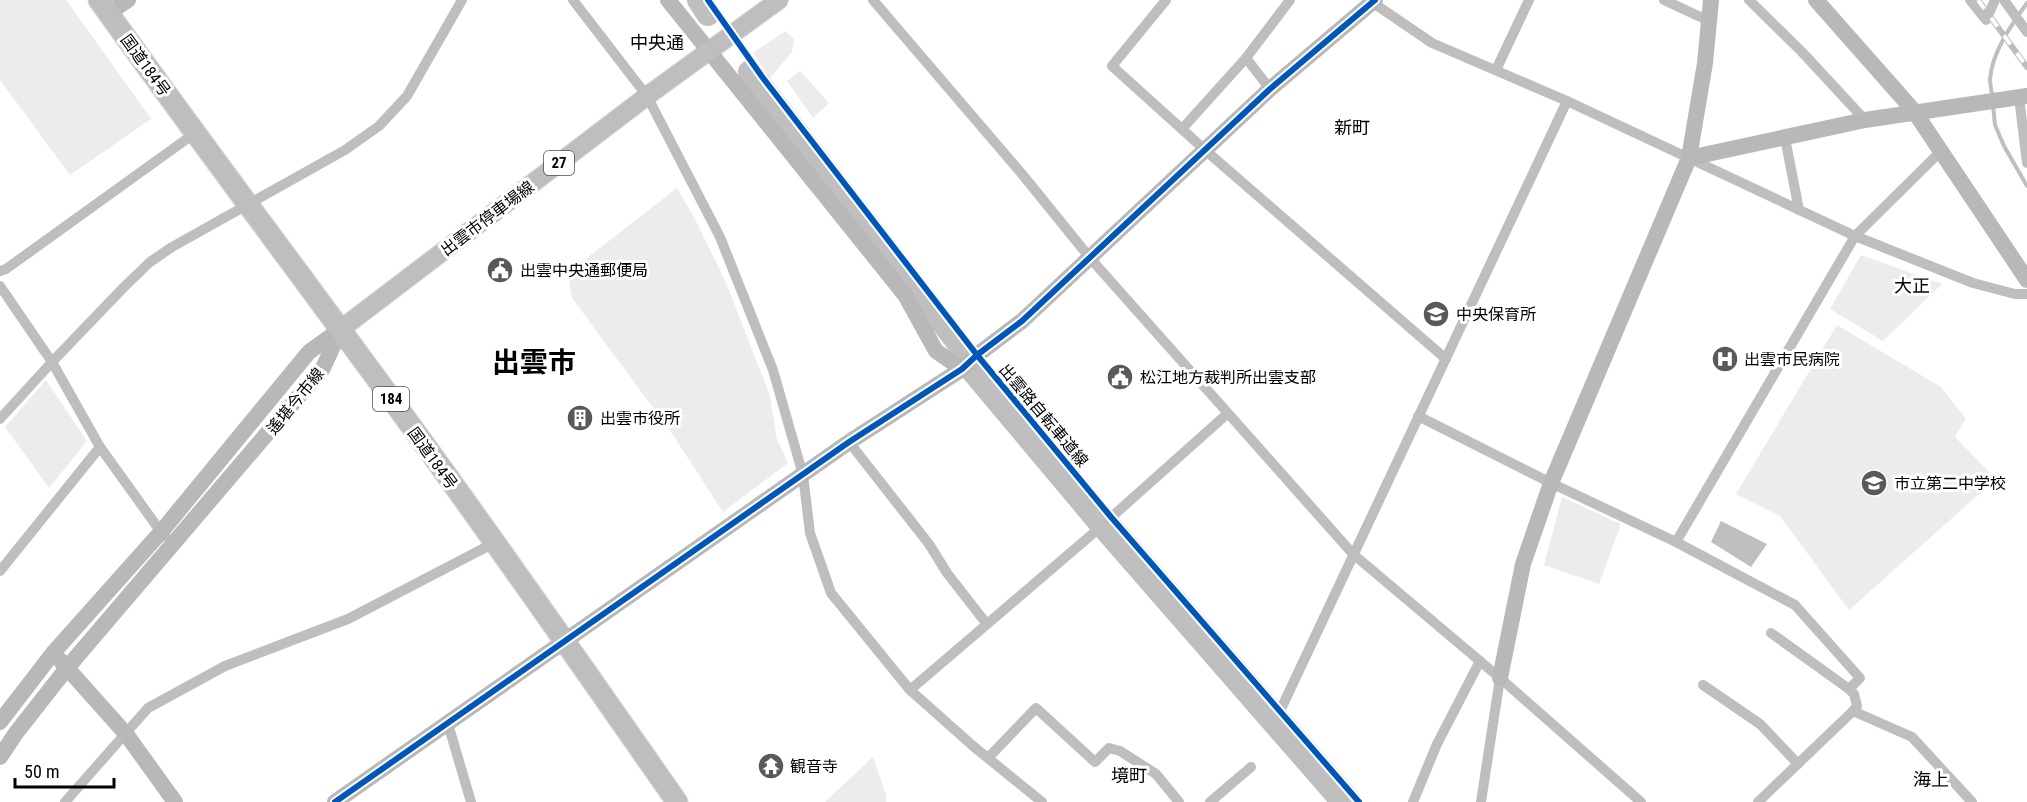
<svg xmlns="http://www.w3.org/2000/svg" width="2027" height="802" font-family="'Roboto Condensed','Noto Sans JP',sans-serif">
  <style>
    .green { fill: #ececec }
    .water { fill: #bfbfbf }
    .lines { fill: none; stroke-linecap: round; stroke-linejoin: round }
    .stream { stroke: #bfbfbf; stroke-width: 4 }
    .river { stroke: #bfbfbf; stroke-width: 24 }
    .primary-casing { stroke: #dbdbdb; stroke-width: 20 }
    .highway-casing { stroke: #dbdbdb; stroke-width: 23 }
    .street { stroke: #bebebe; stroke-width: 10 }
    .secondary { stroke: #b8b8b8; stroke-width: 16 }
    .primary { stroke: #bebebe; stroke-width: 18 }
    .highway { stroke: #bebebe; stroke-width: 21 }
    .rail-casing { stroke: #bebebe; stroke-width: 6 }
    .rail { stroke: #fff; stroke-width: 4; stroke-dasharray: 11; stroke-linecap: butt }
    .cycleway-casing { stroke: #fff; stroke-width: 10 }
    .cycleway { stroke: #0057b8; stroke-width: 6 }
    .labels { text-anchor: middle; stroke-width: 6; stroke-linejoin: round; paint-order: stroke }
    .shield { fill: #fff; stroke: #4c4c4c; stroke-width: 1.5 }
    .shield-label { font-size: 15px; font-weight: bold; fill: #000 }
    .street-label { font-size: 16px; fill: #000; stroke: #fff }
    .poi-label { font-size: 16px; fill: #000; stroke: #fff; text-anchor: start }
    .neighbourhood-label { font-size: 18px; fill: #000; stroke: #fff }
    .town-label { font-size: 28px; font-weight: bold; fill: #000; stroke: #fff }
  </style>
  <rect width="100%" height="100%" fill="#fff"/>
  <g class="green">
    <polygon points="0,0 66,0 151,119 70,175 0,80"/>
    <polygon points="785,31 794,39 792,52 770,78 753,53"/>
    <polygon points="800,71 829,103 813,118 787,81"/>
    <polygon points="677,188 696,221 727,285 770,396 777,440 788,463 723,512 671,432 572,298 569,283 574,268"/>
    <polygon points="1861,255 1942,284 1883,341 1830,309"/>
    <polygon points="1837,325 1941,387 1966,419 1955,437 1996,479 1849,610 1780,516 1736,494"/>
    <polygon points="46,380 87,441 49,488 5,427"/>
    <polygon points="1562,497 1621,524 1599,584 1544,565"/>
    <polygon points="873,757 886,795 886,802 825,802"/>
  </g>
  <polygon class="water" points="1721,521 1767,544 1751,567 1711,542"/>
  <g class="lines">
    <g class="stream">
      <path d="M1992,97C1992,91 1990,85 1990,79C1992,52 2012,24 2027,3"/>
      <polyline points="1993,105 1995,125 2004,146 2027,186"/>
    </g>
    <g class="river">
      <polyline points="699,0 708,14"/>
      <polyline points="750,72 990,384 1101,516 1350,802"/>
    </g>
    <defs>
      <polyline id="primary" points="341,329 647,96 779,0"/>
      <path id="highway" d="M99,0C178,111 259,219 340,329C455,484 566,643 677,802"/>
    </defs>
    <use href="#primary" class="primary-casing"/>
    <use href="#highway" class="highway-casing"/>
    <g class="street">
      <polyline points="573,0 647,96 720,237 773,370 803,475 810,533 831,593 910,690 973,746 1042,802"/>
      <polyline points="873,0 1022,174 1090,258 1353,554 1500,678 1641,802"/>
      <polyline points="1166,0 1112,66 1205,150 1446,359"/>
      <polyline points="1369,0 1432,43 1567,101 1855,236 1973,283 2015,294 2027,294"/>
      <polyline points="1664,0 1709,21"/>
      <polyline points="1749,0 1802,52 1865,120"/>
      <polyline points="1970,0 1986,20 1995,0"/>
      <polyline points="2004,0 2027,32"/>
      <polyline points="1496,70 1529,0"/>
      <polyline points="1270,89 1246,58 1290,0"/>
      <polyline points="2019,97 2027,163"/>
      <polyline points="1182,129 1246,58"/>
      <polyline points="1785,138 1799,210"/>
      <polyline points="0,271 6,269 195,133"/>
      <polyline points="0,286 52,362 100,447 161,532 165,536"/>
      <polyline points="962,369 1097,530 1334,802"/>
      <polyline points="1418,416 1551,483 1676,542 1795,605 1860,678 1849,689 1854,694 1857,706 1853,711 1758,802"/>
      <polyline points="0,419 52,362 124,287 150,262 172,247 345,150 379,126 407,96 462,0"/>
      <polyline points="849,442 929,544 947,573 986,623"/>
      <polyline points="1676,542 1855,236 1941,151"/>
      <polyline points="0,571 100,447"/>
      <polyline points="1771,633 1849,689"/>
      <polyline points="1703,685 1760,724 1798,764"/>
      <polyline points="910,690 1097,530 1227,414"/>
      <polyline points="1853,711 1912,737 1972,802"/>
      <polyline points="448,724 471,802"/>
      <polyline points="1267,724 1280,711 1567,101"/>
      <polyline points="988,758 1036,708 1095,762 1109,748 1120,751 1156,774 1179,802"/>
      <polyline points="65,802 148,708 225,666 348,619 494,543"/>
      <polyline points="1210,802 1251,767"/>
      <polyline points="1413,802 1437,744 1480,661"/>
      <polyline points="1481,802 1500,678"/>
    </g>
    <g class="secondary">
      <polyline points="668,0 905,295 936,351 962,369"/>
      <polyline points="1816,0 1914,111 2027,280"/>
      <polyline points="109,13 128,0"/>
      <polyline points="1689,158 1865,120 2027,96"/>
      <polyline points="60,660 126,734 175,802"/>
      <polyline points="1500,678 1523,564 1551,483 1689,158 1705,63 1711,0"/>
      <polyline points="0,722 53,653 161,532 309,352 341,329"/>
      <polyline points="0,757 16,733 67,668 323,368 341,329"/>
      <polyline points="335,802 849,442 962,369 977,355 1022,321 1270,89 1375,0"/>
    </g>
    <use href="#primary" class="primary"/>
    <use href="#highway" class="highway"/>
    <defs>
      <polyline id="rail" points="1978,0 2027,67"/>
    </defs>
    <use href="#rail" class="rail-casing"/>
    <use href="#rail" class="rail"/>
    <defs>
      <g id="cycleway">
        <polyline points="708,0 763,78 977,355 1111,517 1359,802"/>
        <polyline points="335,802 849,442 962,369 977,355 1022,321 1270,89 1375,0"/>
      </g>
    </defs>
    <use href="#cycleway" class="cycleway-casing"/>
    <use href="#cycleway" class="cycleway"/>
  </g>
  <defs>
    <symbol id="civic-disc" viewBox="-11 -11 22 22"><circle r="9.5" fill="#595959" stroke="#fff"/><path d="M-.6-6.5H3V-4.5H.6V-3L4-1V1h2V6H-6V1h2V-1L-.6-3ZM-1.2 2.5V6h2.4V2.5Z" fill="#fff"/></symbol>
    <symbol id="school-disc" viewBox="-11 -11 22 22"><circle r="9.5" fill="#595959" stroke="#fff"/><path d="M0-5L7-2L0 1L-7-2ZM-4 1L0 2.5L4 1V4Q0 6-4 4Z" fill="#fff"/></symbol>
    <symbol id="hospital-disc" viewBox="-11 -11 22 22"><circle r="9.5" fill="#595959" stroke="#fff"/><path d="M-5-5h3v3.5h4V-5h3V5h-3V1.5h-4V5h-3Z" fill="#fff"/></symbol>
    <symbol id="building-disc" viewBox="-11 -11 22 22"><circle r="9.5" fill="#595959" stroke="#fff"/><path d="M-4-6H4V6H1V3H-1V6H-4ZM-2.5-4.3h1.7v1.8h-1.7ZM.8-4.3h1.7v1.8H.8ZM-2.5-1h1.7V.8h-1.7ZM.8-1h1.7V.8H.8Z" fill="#fff"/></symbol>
    <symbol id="temple-disc" viewBox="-11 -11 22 22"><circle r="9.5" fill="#595959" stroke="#fff"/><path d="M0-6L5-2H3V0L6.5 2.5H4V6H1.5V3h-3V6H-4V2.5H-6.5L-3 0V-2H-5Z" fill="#fff"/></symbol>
  </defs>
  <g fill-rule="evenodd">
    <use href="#civic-disc" x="485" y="255" width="30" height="30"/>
    <use href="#school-disc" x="1421" y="299" width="30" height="30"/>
    <use href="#hospital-disc" x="1710" y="344" width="30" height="30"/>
    <use href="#civic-disc" x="1105" y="362" width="30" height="30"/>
    <use href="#building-disc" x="565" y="403" width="30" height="30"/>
    <use href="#school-disc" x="1859" y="468" width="30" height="30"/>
    <use href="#temple-disc" x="756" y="751" width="30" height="30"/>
  </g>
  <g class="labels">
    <g class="shield">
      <rect x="544" y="151" width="30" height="24" rx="4.5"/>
      <rect x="373" y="387" width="36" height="24" rx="4.5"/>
    </g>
    <g class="shield-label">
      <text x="559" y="168">27</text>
      <text x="391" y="404">184</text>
    </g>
    <g class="street-label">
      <text transform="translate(146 65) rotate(54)" y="6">国道184号</text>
      <text transform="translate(487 218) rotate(-37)" y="6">出雲市停車場線</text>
      <text transform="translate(295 401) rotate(-51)" y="6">遙堪今市線</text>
      <text transform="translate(1044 415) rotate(50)" y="6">出雲路自転車道線</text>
      <text transform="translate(433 458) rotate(54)" y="6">国道184号</text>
    </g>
    <g class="poi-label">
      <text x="520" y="276">出雲中央通郵便局</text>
      <text x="1456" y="320">中央保育所</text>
      <text x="1744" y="365">出雲市民病院</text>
      <text x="1140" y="383">松江地方裁判所出雲支部</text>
      <text x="600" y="424">出雲市役所</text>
      <text x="1894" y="489">市立第二中学校</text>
      <text x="790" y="772">観音寺</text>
    </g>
    <g class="neighbourhood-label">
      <text x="657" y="49">中央通</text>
      <text x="1352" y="134">新町</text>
      <text x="1912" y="292">大正</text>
      <text x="1129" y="782">境町</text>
      <text x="1931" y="786">海上</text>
    </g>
    <g class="town-label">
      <text x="534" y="372">出雲市</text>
    </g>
  </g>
  <path d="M15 778v9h99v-9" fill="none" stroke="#000000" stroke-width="3"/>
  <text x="24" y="778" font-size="18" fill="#000000" stroke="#ffffff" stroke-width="4.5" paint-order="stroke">50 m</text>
</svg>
